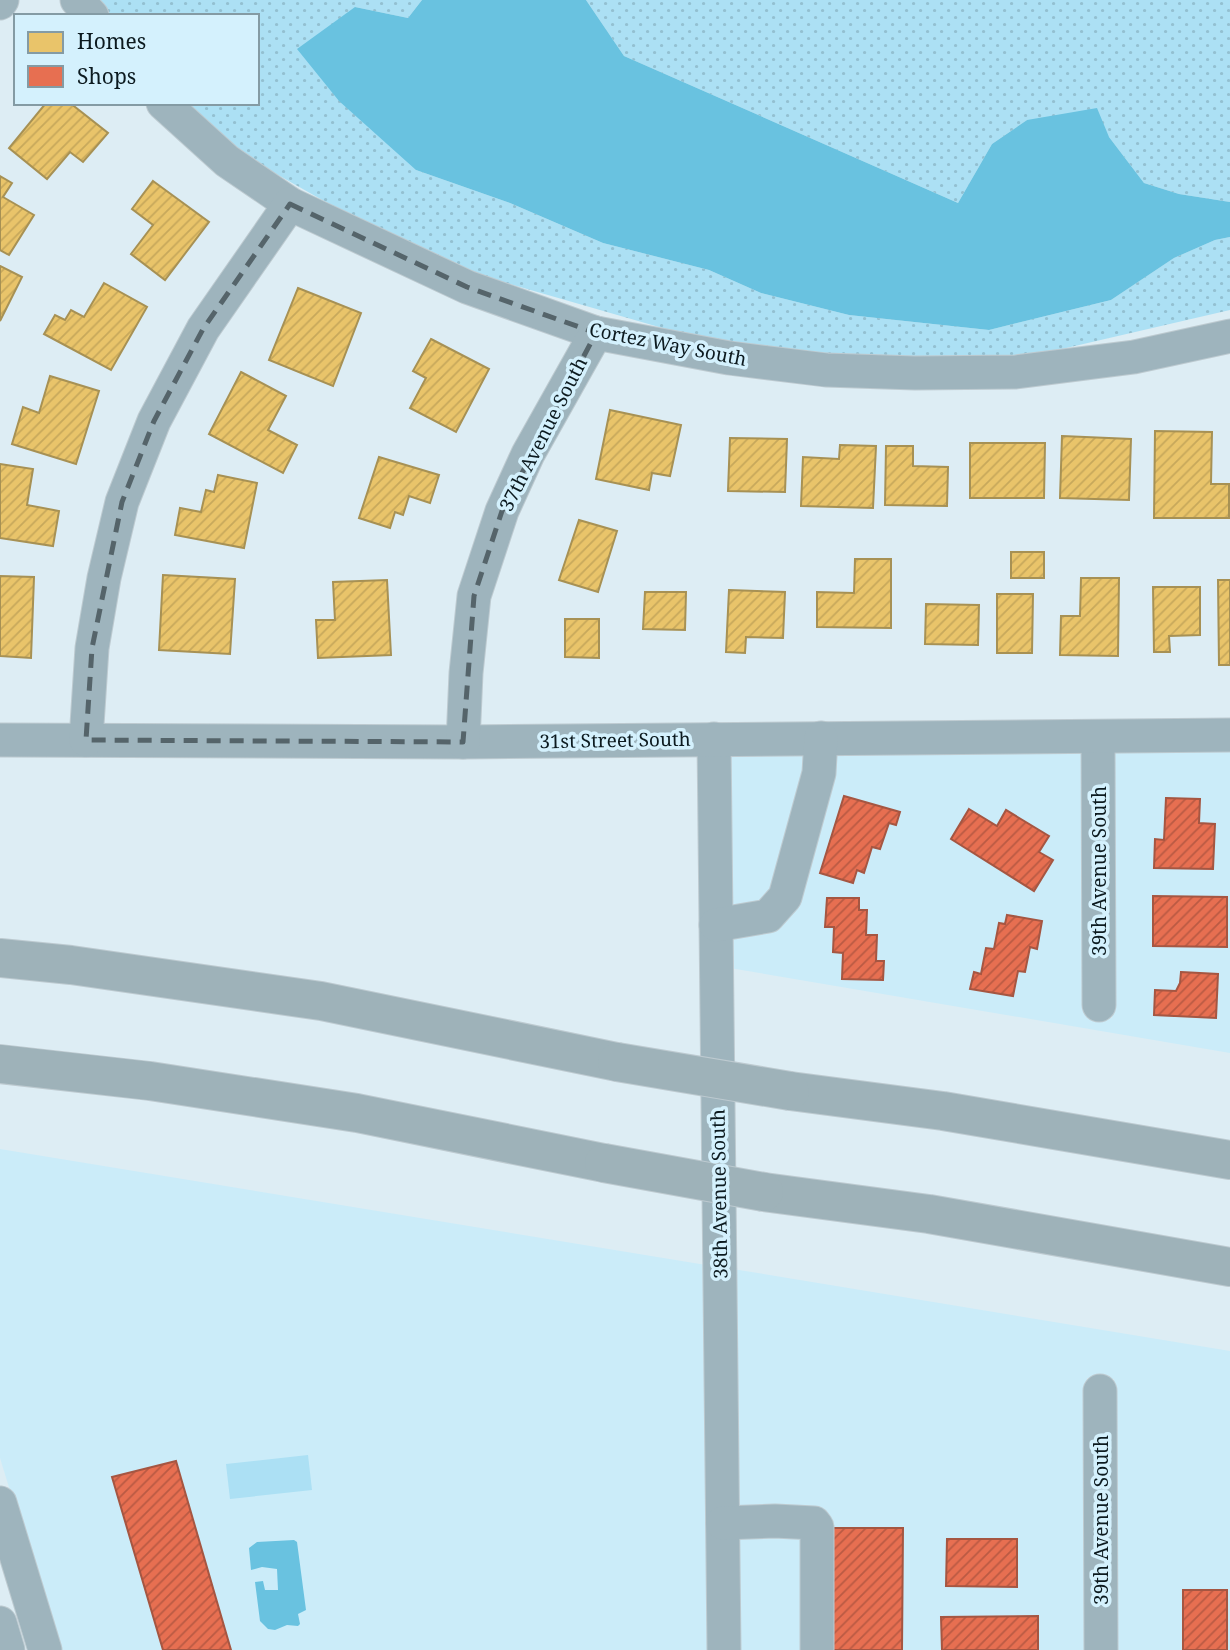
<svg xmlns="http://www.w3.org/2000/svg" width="1230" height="1650" font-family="'Noto Serif',serif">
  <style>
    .built { fill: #cbecf9 }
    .grass { fill: url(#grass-dots) }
    .pitch { fill: #ace0f4 }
    .water { fill: #69c2e0 }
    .homes { fill: url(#homes-hatch); stroke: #a79154; stroke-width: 2 }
    .shops { fill: url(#shops-hatch); stroke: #a55642; stroke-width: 2 }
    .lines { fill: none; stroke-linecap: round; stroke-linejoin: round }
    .minor-casing { stroke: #bdcad0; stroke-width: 35 }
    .highway-casing { stroke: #bdcad0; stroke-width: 40 }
    .minor { stroke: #9eb4bd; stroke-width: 33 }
    .highway { stroke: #9eb2b9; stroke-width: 38 }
    .highway-bridge-casing { stroke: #bdcad0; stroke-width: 40; stroke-linecap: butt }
    .highway-bridge { stroke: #9eb2b9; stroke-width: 38 }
    .marked { fill: none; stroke: #55646a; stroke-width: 5; stroke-dasharray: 14 9; stroke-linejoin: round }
    .labels { text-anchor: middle; stroke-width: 7; stroke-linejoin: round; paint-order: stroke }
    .street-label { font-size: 19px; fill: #0c1a1f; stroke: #d4f1fd }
  </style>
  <defs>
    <pattern id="grass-dots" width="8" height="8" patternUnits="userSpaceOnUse" patternTransform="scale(1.75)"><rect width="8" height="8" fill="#ace0f4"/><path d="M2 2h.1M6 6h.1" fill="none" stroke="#93c0d1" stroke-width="1.8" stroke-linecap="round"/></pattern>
    <pattern id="homes-hatch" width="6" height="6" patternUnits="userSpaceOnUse" patternTransform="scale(1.75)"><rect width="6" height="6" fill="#e9c46a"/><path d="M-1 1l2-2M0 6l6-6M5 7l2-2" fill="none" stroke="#c7a85b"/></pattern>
    <pattern id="shops-hatch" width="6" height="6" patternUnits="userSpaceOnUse" patternTransform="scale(1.75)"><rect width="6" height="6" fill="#e76f51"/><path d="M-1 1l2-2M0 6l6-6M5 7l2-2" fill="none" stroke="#ba5a43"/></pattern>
  </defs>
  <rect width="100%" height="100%" fill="#ddedf4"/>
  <g class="built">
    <polygon points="1230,747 1230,1053 730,968 728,751 1084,749 1086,1017 1112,1018 1112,749"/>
    <polygon points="0,1149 706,1265 710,1650 59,1650 0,1458"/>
    <polygon points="733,1269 1230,1351 1230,1650 1115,1650 1114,1379 1087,1378 1088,1650 738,1650"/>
  </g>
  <g class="grass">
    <polygon points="95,0 422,0 408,18 355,7 416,170 510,203 603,243 709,270 761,293 849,315 989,330 1111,300 1174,258 1215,240 1230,237 1230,310 1036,355 935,361 827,358 711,342 454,268 384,235 264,167 252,163 181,103 257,103 257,16 108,16"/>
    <polygon points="586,0 1230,0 1230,202 1179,194 1144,183 1109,137 1027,120 992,144 958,203 624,56"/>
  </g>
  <polygon class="pitch" points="308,1455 312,1490 230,1499 226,1464"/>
  <g class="water">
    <polygon points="422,0 586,0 624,56 958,203 992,144 1027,120 1097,108 1109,137 1144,183 1179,194 1230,202 1230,237 1215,240 1174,258 1111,300 989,330 849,315 761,293 709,270 603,243 510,203 416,170 339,101 297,49 355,7 408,18"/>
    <polygon points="294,1540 297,1542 306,1610 298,1614 300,1624 298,1626 287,1625 275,1630 268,1629 260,1621 255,1582 263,1581 265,1590 278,1590 277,1569 262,1567 251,1570 249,1548 257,1542"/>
  </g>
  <g class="homes">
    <polygon points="46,103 70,103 108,133 83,162 70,152 47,179 9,148"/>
    <polygon points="0,176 12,183 3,197 34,215 9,255 0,250"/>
    <polygon points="153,181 209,222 165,280 131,254 153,225 132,209"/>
    <polygon points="0,266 22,277 0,321"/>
    <polygon points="104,283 147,307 111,370 44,334 55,315 65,320 71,310 84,317"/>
    <polygon points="298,288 361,313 333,386 269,360"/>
    <polygon points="431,339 489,369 456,432 410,408 426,378 413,371"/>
    <polygon points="241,372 286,396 268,430 297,445 283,473 209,434"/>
    <polygon points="50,376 99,391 76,464 12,444 23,407 39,413"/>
    <polygon points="610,410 681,425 670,476 652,473 649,490 596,479"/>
    <polygon points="1155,431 1212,432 1211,484 1229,484 1229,518 1154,518"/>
    <polygon points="1062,436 1131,439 1129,500 1060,498"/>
    <polygon points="730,438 787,439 785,492 728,491"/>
    <polygon points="970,443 1045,443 1044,498 970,498"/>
    <polygon points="840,445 876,446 873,508 801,506 803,457 839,459"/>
    <polygon points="886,446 913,446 913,466 948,467 947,506 885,505"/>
    <polygon points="379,457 439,475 430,503 409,496 403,515 395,512 390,528 359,518"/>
    <polygon points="0,464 33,469 27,505 59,511 53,546 0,538"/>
    <polygon points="218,475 257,483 244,548 175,535 180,508 201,512 206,490 214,492"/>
    <polygon points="579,520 617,531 598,592 559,580"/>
    <rect x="1011" y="552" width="33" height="26"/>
    <polygon points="855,559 891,559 891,628 817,627 817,592 854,593"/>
    <polygon points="163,575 235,579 230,654 159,650"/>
    <polygon points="0,576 34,577 31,658 0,656"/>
    <polygon points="1081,578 1119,578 1118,656 1060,655 1061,616 1080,616"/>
    <polygon points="387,580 391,655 318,658 316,620 335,620 333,582"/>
    <polygon points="1218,580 1230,580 1230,665 1219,665"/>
    <polygon points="1153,587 1200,587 1200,635 1169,636 1170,652 1154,652"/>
    <polygon points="729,590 785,592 783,638 746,637 745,653 726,652"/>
    <polygon points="645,592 686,592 685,630 643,629"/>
    <polygon points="997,594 1033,594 1032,653 997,653"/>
    <polygon points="926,604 979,605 978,645 925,644"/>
    <polygon points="565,619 599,619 599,658 565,657"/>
  </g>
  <g class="shops">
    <polygon points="844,796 900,812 896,825 889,823 880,849 872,847 864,873 857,870 853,883 820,873"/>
    <polygon points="1166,798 1200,799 1199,823 1215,824 1213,869 1154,868 1155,839 1164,840"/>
    <polygon points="969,809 997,826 1006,810 1049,836 1039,852 1053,860 1034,891 951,839"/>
    <polygon points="1153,896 1227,897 1227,947 1153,946"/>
    <polygon points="827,898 859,898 859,910 867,910 866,935 877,935 876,961 884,961 883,980 842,979 843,953 833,952 834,927 825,927"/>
    <polygon points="1007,915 1042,921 1037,949 1030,947 1025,972 1018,971 1013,996 970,989 974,972 981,974 986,948 994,949 999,923 1005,924"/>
    <polygon points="1181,972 1218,974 1216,1018 1154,1015 1155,990 1176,991 1180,983"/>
    <polygon points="176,1461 231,1650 163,1650 112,1477"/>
    <polygon points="826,1528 903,1528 902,1650 826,1650"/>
    <polygon points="947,1539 1017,1539 1017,1587 946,1586"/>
    <rect x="1183" y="1590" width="44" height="60"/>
    <polygon points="1038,1616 1038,1650 942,1650 941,1617"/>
  </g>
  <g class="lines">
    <defs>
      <g id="minor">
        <polyline points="77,0 92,16"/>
        <polyline points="0,3 2,0"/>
        <polyline points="163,103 227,161 290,204 467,287 596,333 729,358 826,370 915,373 1016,372 1134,357 1230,336"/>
        <polyline points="1098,737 1099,1005"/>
        <polyline points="714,739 724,1650"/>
        <polyline points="0,740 463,742 1230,735"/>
        <polyline points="86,740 92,648 104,578 122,502 154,421 203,329 290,204"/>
        <polyline points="463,742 466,673 474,596 502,511 528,454 596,333"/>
        <polyline points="716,925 768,916 785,897 819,773 821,738"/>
        <polyline points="1100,1391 1101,1650"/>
        <polyline points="0,1503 45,1650"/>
        <polyline points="723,1523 775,1521 814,1523 817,1527 817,1650"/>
        <polyline points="0,1623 8,1650"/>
      </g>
      <g id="highway">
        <polyline points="0,958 71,965 321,1001 617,1062"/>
        <polyline points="0,1064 150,1081 357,1113 604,1163"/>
        <polyline points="790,1091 943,1111 1230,1160"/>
        <polyline points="764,1192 929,1214 1230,1267"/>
      </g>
    </defs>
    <use href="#minor" class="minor-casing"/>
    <use href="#highway" class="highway-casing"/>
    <use href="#minor" class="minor"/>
    <use href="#highway" class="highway"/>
    <defs>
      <g id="highway-bridge">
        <polyline points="617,1062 790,1091"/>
        <polyline points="604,1163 764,1192"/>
      </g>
    </defs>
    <use href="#highway-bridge" class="highway-bridge-casing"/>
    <use href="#highway-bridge" class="highway-bridge"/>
  </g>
  <path class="marked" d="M290,204L467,287L596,333L502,511L474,596L463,742L86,740L92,648L122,502L154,421L203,329Z"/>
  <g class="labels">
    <g class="street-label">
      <text transform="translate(668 344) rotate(11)" y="7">Cortez Way South</text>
      <text transform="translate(543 434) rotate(-63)" y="7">37th Avenue South</text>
      <text transform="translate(615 740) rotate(-1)" y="7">31st Street South</text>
      <text transform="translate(1099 871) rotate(-90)" y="7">39th Avenue South</text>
      <text transform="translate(719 1194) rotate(-91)" y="7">38th Avenue South</text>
      <text transform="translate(1101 1520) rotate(-90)" y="7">39th Avenue South</text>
    </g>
  </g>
  <rect x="14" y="14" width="245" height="91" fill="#d4f1fd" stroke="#849ba4" stroke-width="2"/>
  <rect x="28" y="32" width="35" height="21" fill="#e9c46a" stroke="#849ba4" stroke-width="2"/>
  <text x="77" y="49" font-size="21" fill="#0c1a1f">Homes</text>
  <rect x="28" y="66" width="35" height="21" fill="#e76f51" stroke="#849ba4" stroke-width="2"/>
  <text x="77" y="84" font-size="21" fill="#0c1a1f">Shops</text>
</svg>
